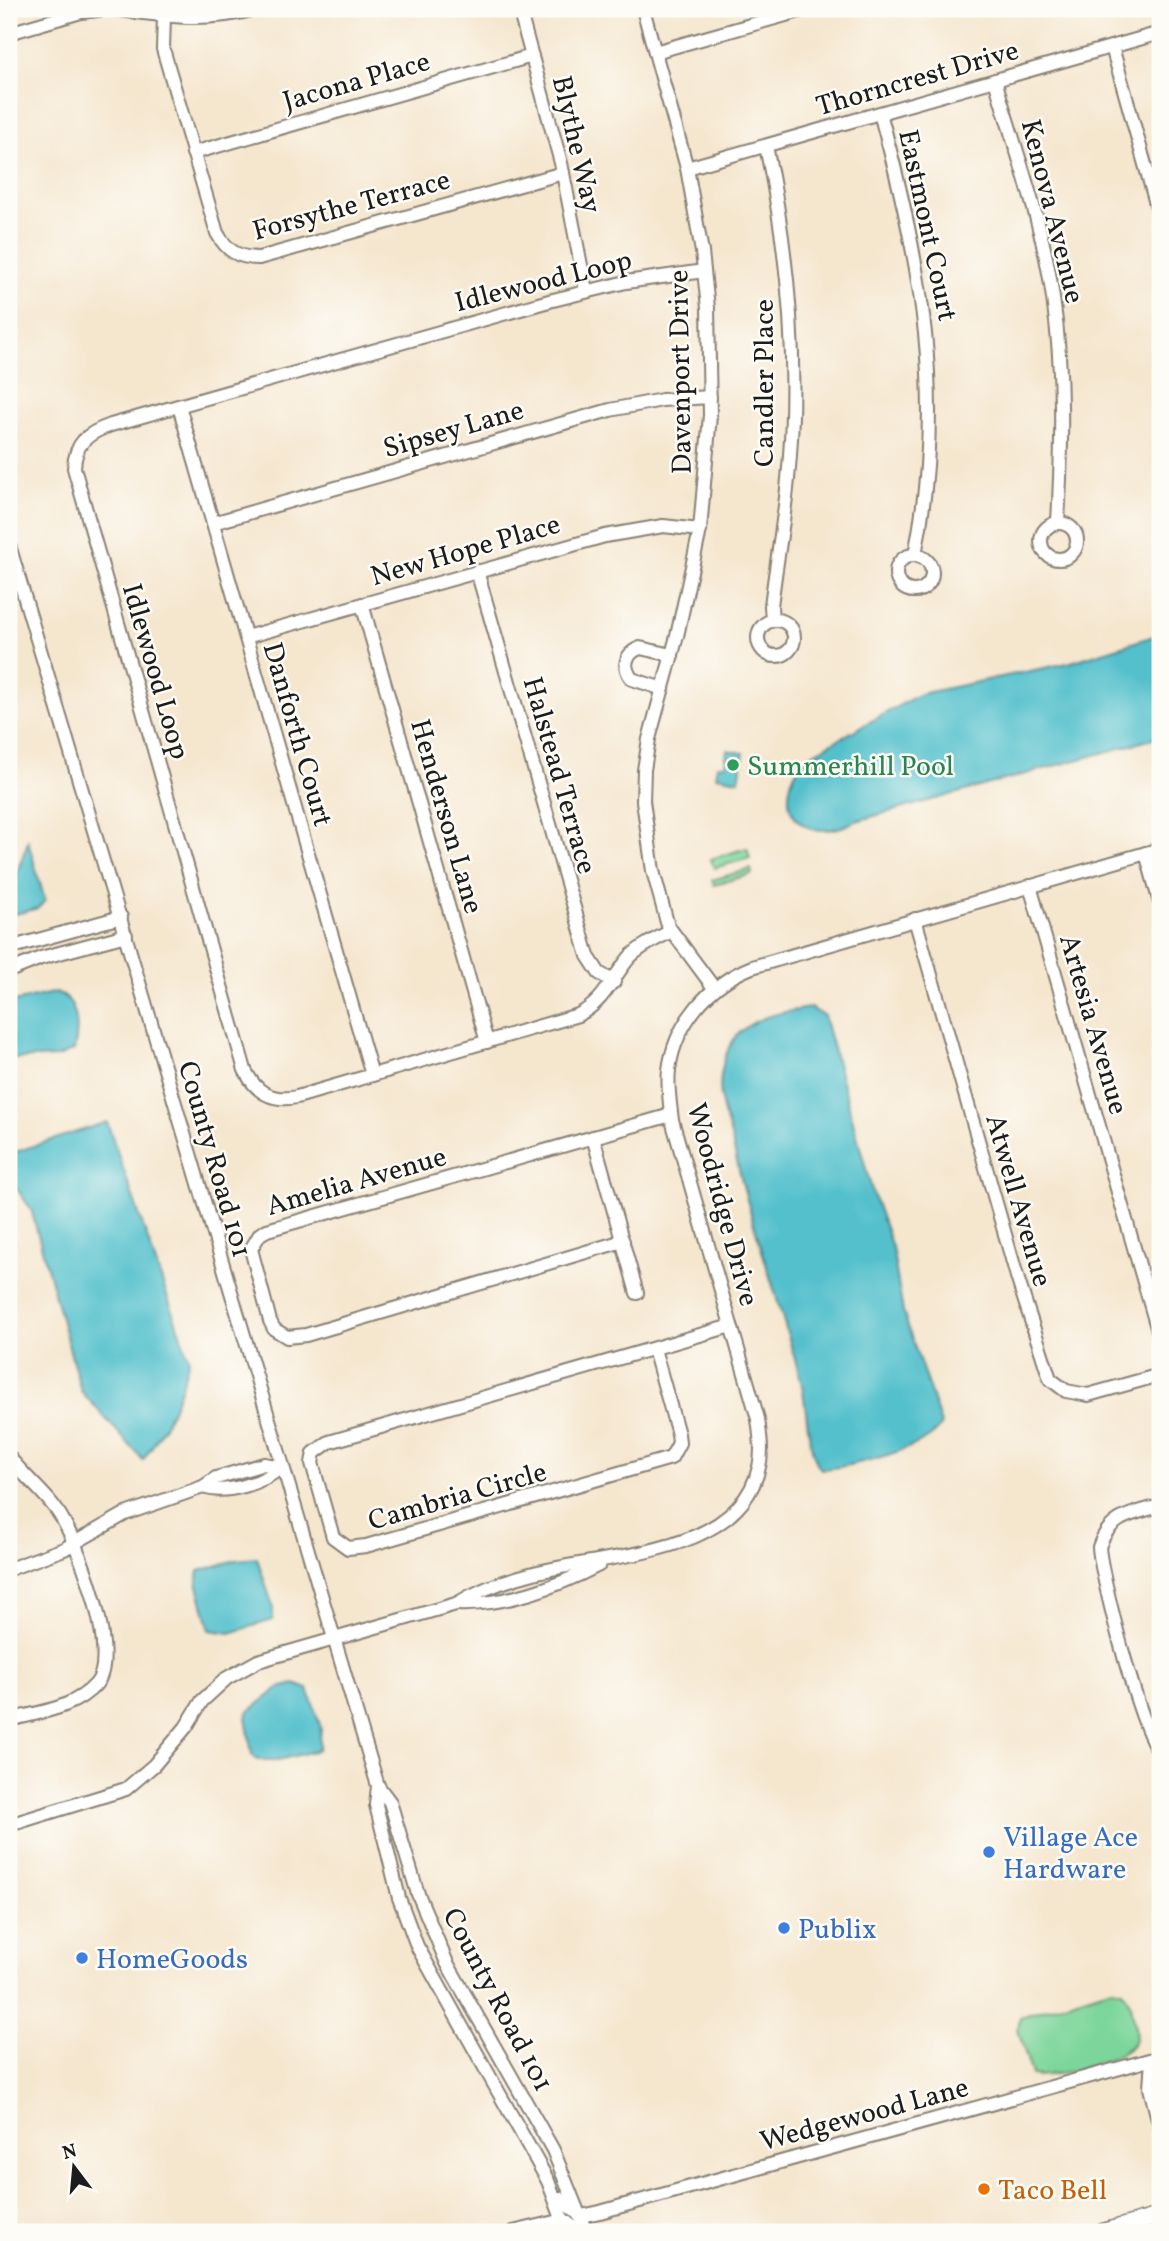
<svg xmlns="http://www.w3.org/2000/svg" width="1169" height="2241" font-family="Vollkorn,serif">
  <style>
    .green { fill: #7cd59a; stroke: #4c785b; stroke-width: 2 }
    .water { fill: #53c0cc; stroke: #386e74; stroke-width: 2 }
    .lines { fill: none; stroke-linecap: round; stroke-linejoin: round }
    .minor-casing { stroke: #888175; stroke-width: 16 }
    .major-casing { stroke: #888175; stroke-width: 19 }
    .minor { stroke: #fff; stroke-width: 12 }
    .major { stroke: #fff; stroke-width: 16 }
    .leisure-dot { fill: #2e9e5b; stroke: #fdfcf7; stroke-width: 2.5 }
    .shop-dot { fill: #3f7fe0; stroke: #fdfcf7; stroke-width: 2.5 }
    .food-dot { fill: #e8710a; stroke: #fdfcf7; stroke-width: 2.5 }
    .labels { text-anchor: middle; stroke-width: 5; stroke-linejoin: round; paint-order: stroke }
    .street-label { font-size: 28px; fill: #1c1c1c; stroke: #fdfcf7 }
    .leisure-label { font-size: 28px; fill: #27864d; stroke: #fdfcf7; text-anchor: start }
    .shop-label { font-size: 28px; fill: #366cbe; stroke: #fdfcf7; text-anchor: start }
    .food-label { font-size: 28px; fill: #c56008; stroke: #fdfcf7; text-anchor: start }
  </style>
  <rect width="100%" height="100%" fill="#fdfcf7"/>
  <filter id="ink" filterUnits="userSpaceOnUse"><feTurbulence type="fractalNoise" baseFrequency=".0143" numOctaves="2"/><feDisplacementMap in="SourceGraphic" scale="14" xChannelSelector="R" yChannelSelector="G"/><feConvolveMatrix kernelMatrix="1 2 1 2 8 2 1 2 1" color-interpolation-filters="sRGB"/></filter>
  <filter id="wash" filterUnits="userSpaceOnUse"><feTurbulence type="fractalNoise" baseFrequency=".00686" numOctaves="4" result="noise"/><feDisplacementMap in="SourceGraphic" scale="28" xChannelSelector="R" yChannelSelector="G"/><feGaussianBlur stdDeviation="1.57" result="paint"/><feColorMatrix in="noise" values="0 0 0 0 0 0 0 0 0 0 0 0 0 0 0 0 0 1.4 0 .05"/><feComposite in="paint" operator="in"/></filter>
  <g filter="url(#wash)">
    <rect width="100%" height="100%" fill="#f5e6ce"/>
    <g class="green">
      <polygon points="747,848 750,858 714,868 711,859"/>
      <polygon points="751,869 752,874 714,885 712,880"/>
      <path d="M1112,1988L1122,1990C1129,1996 1130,2006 1132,2015C1134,2024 1138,2033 1134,2042C1127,2059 1049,2080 1032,2075L1018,2030L1020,2017Z"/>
    </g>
    <g class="water">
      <path d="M1160,634V737L856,821C799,850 768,803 805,758L920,694L1068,663Z"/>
      <polygon points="727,750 744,753 739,780 716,776 718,765 725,765"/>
      <path d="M28,841L45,901L38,908L12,915L9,914C9,886 20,867 28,841Z"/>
      <path d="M56,992C79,1001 79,1029 74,1050L58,1057L9,1059V1003Z"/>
      <path d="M811,1008L824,1016L873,1194L892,1247L903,1312L941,1424C933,1448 846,1468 821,1469C807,1452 807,1404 801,1381C779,1299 749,1219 731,1136C728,1125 724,1116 722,1105C718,1086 721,1065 729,1048C743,1017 781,1012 811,1008Z"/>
      <path d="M107,1122L189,1359C180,1397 166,1428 143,1460L81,1391L31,1209L9,1178V1154Z"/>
      <polygon points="257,1558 273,1607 273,1620 230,1633 210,1630 197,1582 199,1571 235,1560"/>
      <polygon points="295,1684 308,1689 321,1728 319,1750 278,1760 257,1760 252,1755 246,1717 248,1712 279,1688"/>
    </g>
  </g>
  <g filter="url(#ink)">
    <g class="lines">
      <defs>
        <g id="minor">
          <path d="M112,9C164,16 204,23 256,9"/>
          <polyline points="519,9 561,163 586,291"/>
          <polyline points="643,9 687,168 702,252 708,308 710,415 700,530 677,636 649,739 644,770 643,801 653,871 668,926 714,988"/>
          <path d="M164,16L163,49L217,233C227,251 238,258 259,258L563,173"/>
          <polyline points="9,33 81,12 107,9"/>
          <polyline points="1112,47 1160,218"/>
          <polyline points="655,52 807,9"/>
          <path d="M995,80C1016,152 1043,224 1053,298C1064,373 1062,447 1058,522"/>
          <path d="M880,113C922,265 946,398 915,555"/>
          <path d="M766,146C789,255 799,367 788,479C784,522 776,564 771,606L772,620"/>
          <polyline points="193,153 532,56"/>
          <polyline points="687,168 1160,33"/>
          <polyline points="179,406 372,1075"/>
          <circle cx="1059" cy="541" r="18"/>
          <polyline points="213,523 610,410 662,400 710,397"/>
          <polyline points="9,545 378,1786 376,1805 399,1898 417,1946 548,2181 567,2232"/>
          <circle cx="914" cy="573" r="18"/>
          <polyline points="477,571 588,956 599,973 614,982"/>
          <polyline points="362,604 487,1042"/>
          <circle cx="776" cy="638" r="18"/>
          <polyline points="246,637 605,536 663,526 700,530"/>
          <path d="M663,689L632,679C622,666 625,654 640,648L672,655"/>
          <polyline points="1146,853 1160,903"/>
          <polyline points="1030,886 1160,1338"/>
          <polyline points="915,919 1018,1280 1050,1379 1066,1391 1088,1395 1160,1375"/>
          <path d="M671,931C657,939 640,946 629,958C611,980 604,1002 578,1015L297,1097C272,1102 256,1093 245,1070L74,468C75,442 88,433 111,425L549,301L626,282L704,271"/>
          <polyline points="9,948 121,917"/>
          <polyline points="9,971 41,958 126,935"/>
          <polyline points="593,1137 637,1293"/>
          <polyline points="623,1241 306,1335 287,1337 274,1329 270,1321 251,1249 260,1234 267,1230 671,1115"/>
          <polyline points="654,1349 678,1434 679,1443 671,1458 366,1546 348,1548 333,1537 312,1463 314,1453 329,1442 731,1326"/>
          <path d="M9,1457C26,1479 50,1496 64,1522C81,1552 120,1656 96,1684C74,1709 39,1712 9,1720"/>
          <path d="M203,1487C226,1495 264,1483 281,1467"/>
          <path d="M1160,1506C1132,1514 1109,1516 1099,1547C1101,1577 1142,1736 1160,1752"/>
          <polyline points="9,1569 64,1549 125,1514 203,1487 216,1478 264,1464 281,1467"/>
          <path d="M456,1604C503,1606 557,1587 599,1565"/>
          <polyline points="378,1786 390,1802 418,1894 447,1963 553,2150 586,2232"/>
          <path d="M9,1825L126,1789L154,1765L186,1727L202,1701L227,1678L258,1661L456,1604C479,1590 503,1581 530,1574C601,1554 739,1558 759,1467C763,1452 760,1435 758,1419L672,1120C670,1104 667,1086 669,1070C675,1023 709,984 752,967L1160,849"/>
          <polyline points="1152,2060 1150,2088 1160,2127"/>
          <polyline points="559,2198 581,2216 600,2212 1160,2057"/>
          <polyline points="513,2232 564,2220 579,2232"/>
        </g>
        <polyline id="major" points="1103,2232 1160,2216"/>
      </defs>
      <use href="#minor" class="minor-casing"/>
      <use href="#major" class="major-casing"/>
      <use href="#minor" class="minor"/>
      <use href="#major" class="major"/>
    </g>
  </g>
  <circle class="leisure-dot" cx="733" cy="765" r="7"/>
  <g class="shop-dot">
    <circle cx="989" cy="1852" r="7"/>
    <circle cx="784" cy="1928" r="7"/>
    <circle cx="82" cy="1958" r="7"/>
  </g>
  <circle class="food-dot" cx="984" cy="2189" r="7"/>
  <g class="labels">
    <g class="street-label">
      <text transform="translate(917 77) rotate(-16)" y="10">Thorncrest Drive</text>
      <text transform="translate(356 80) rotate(-16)" y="10">Jacona Place</text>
      <text transform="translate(578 144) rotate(77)" y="10">Blythe Way</text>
      <text transform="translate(351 204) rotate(-15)" y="10">Forsythe Terrace</text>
      <text transform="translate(1054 211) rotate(76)" y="10">Kenova Avenue</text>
      <text transform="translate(929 225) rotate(78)" y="10">Eastmont Court</text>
      <text transform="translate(543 280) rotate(-14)" y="10">Idlewood Loop</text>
      <text transform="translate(679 372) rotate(-91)" y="10">Davenport Drive</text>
      <text transform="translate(763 383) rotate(-90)" y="10">Candler Place</text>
      <text transform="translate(453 428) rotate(-16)" y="10">Sipsey Lane</text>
      <text transform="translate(465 549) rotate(-16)" y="10">New Hope Place</text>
      <text transform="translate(157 671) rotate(74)" y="10">Idlewood Loop</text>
      <text transform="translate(299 734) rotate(74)" y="10">Danforth Court</text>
      <text transform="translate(561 775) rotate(74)" y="10">Halstead Terrace</text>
      <text transform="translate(448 816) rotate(74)" y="10">Henderson Lane</text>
      <text transform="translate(1095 1024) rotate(74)" y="10">Artesia Avenue</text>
      <text transform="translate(216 1159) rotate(74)" y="10">County Road 101</text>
      <text transform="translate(356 1180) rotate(-16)" y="10">Amelia Avenue</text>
      <text transform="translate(1020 1200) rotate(74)" y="10">Atwell Avenue</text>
      <text transform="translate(724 1204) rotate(75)" y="10">Woodridge Drive</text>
      <text transform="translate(457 1495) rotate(-16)" y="10">Cambria Circle</text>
      <text transform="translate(499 1999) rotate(62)" y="10">County Road 101</text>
      <text transform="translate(864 2113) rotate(-15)" y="10">Wedgewood Lane</text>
    </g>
    <g class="leisure-label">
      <text x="747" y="775">Summerhill Pool</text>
    </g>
    <g class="shop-label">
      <text x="1003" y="1846">Village Ace<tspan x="1003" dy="32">Hardware</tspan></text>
      <text x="798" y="1938">Publix</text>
      <text x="96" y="1968">HomeGoods</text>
    </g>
    <g class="food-label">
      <text x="998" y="2199">Taco Bell</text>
    </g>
  </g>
  <rect width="1169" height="2241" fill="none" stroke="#fdfcf7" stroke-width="35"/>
  <g transform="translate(74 2167) rotate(344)" stroke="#fdfcf7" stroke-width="5" paint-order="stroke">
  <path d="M0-5L12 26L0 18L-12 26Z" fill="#1c1c1c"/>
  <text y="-10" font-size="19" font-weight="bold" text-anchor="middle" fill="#1c1c1c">N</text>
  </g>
</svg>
